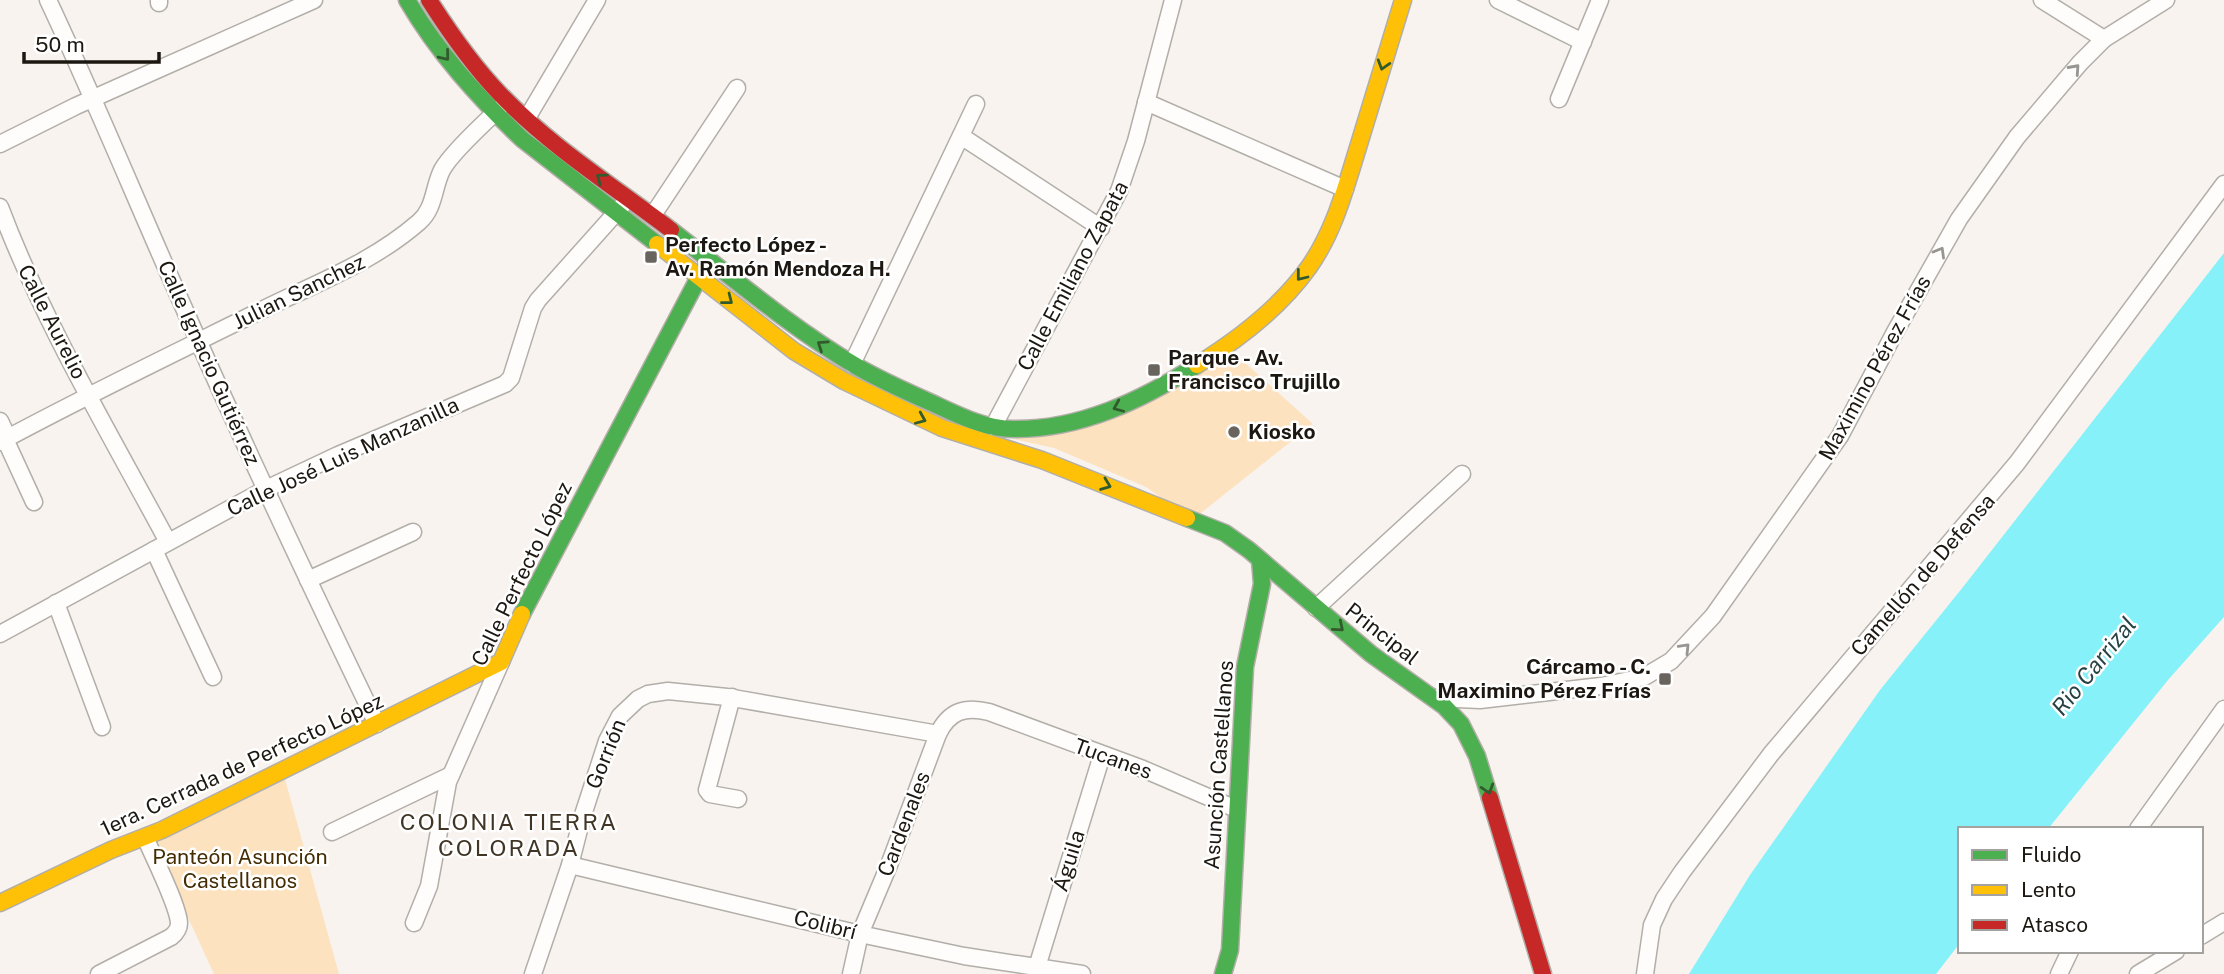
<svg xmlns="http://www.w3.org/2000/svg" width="2224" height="974" font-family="'Public Sans',sans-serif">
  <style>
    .green { fill: #fce2bf }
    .water { fill: #87f1f9 }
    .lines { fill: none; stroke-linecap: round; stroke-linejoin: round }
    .street-casing { stroke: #b2aea8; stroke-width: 19 }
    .fast-casing { stroke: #b2aea8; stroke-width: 19 }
    .slow-casing { stroke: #b2aea8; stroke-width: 19 }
    .jam-casing { stroke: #b2aea8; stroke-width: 19 }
    .street { stroke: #fefdfc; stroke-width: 16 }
    .fast { stroke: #4caf50; stroke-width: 16 }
    .slow { stroke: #ffc107; stroke-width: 16 }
    .jam { stroke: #c62828; stroke-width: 16 }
    .oneway { stroke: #325b2d }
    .oneway2 { stroke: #989692 }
    .poi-dot { fill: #69645e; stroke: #fff; stroke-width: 2.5 }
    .labels { text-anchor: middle; stroke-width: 5; stroke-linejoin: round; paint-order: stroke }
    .poi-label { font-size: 21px; font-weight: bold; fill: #1c1710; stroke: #fff; text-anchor: start }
    .street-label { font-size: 21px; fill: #1c1710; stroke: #fff }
    .park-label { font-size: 21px; fill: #442c03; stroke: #fff }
    .water-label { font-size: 23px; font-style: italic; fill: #284244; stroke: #fff }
    .neighbourhood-label { font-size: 23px; letter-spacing: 2px; fill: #413626; stroke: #fff }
  </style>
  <rect width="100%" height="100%" fill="#f8f3ee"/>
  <g class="green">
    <polygon points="1233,352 1313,424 1197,516 1167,502 1146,487 1054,448 1014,439"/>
    <polygon points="283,772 339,974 214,974 185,911 155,837"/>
  </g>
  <polygon class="water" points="2224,253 2224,617 2168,680 2048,829 1960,829 1960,943 1936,974 1689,974 1750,875 1880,690 1963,587"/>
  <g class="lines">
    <defs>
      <g id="street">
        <path d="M48,0C97,104 140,210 187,315C247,453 312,589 377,724"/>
        <polyline points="1498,0 1583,42"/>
        <polyline points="2042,0 2104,39"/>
        <polyline points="159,3 159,0"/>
        <polyline points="1559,99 1600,0"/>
        <polyline points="1146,102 1345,189"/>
        <polyline points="527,118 597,0"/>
        <polyline points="961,136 1101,228"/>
        <polyline points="0,144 76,106 314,0"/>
        <path d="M0,207C44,324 109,432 168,542"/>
        <polyline points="653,215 737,88"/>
        <polyline points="852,364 976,104"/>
        <polyline points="0,421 8,438"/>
        <polyline points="993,427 1119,191 1136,141 1173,0"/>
        <polyline points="5,439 34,502"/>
        <path d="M0,442C87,395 177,352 266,308C319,282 373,262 419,222C435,208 433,188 442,170C451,153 485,122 500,108"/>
        <polyline points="154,550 213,677"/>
        <polyline points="308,580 413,532"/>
        <polyline points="56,603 102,727"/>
        <polyline points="1316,608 1462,474"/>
        <polyline points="0,634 266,489 338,455 505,384 511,378 533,308 538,300 622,206"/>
        <polyline points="732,697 707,790 710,794 738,799"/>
        <polyline points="1435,698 1480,700 1601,686 1644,677 1671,661 1713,616 1840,436 1895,332 1959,219 2017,137 2080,63 2104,39 2166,0"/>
        <polyline points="2138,829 2224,709"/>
        <polyline points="332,832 451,775"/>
        <polyline points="570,865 860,934 964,956 1082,974"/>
        <polyline points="414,923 429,886 448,782 501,662"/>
        <polyline points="2201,936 2224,922"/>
        <polyline points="1037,967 1102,755"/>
        <path d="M99,974L171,937C176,933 179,929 179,923C178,905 153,856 145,837"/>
        <polyline points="533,974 570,865 582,818 607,741 620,716 638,699 648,694 668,691 727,697 938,734"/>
        <path d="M851,974L860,934L889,865L938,734C949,711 965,706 989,712L1143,769L1236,809"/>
        <polyline points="1645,974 1652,925 1664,899 1682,872 1771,754 2017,463 2224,184"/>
        <polyline points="2059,974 2070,951"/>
        <polyline points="2138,974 2176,951"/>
      </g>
      <g id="fast">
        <path d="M407,0C438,53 478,97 522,139L657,244"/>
        <path d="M671,230C732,277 790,327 856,366C880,380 907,392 932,403C958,415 985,429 1013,429C1080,430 1142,400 1197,365"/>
        <polyline points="1187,518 1225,533 1249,550 1371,654 1444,706 1461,724 1477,756 1490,798"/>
        <polyline points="522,614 699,277 710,261"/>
        <polyline points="1223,974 1230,950 1245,667 1262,584 1260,560"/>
      </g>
      <g id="slow">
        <polyline points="657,244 794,351 844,381 942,428 1042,460 1187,518"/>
        <path d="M1197,365C1239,339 1280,308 1309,267C1333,233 1344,193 1356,154C1372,103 1387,51 1403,0"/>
        <polyline points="0,903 111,850 162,830 501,662 522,614"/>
      </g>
      <g id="jam">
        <path d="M429,0C450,33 473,66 500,94C551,147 613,186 671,230"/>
        <polyline points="1490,798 1543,974"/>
      </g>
    </defs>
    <use href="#street" class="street-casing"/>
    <use href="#fast" class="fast-casing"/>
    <use href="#slow" class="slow-casing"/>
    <use href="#jam" class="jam-casing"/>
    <use href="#street" class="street"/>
    <use href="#fast" class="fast"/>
    <use href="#slow" class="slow"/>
    <use href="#jam" class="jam"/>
  </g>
  <defs><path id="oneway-chevron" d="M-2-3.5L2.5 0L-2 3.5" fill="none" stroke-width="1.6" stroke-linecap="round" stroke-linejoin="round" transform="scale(1.75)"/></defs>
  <g class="oneway">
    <use href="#oneway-chevron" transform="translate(445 56) rotate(51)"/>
    <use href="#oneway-chevron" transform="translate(1383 65) rotate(107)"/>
    <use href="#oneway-chevron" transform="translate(601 178) rotate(-144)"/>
    <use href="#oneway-chevron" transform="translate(1301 276) rotate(128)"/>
    <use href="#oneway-chevron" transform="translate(728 300) rotate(38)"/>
    <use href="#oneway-chevron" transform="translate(822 345) rotate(-146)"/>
    <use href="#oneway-chevron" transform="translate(1118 407) rotate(157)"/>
    <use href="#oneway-chevron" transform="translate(921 419) rotate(23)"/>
    <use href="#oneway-chevron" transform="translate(1106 485) rotate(21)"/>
    <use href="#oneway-chevron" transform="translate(1339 627) rotate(40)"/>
    <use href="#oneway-chevron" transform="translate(1488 789) rotate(73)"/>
  </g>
  <g class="oneway2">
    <use href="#oneway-chevron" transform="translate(2075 69) rotate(-48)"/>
    <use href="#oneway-chevron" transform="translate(1940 252) rotate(-60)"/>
    <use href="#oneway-chevron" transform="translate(1685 648) rotate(-46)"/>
  </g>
  <g class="poi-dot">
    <rect x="644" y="250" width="14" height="14" rx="3.5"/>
    <rect x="1147" y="363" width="14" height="14" rx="3.5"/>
    <circle cx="1234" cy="432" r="7"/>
    <rect x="1658" y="672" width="14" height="14" rx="3.5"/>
  </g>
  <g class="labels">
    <g class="poi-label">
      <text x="665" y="252">Perfecto López -<tspan x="665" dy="24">Av. Ramón Mendoza H.</tspan></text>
      <text x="1168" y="365">Parque - Av.<tspan x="1168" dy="24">Francisco Trujillo</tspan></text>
      <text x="1248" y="439">Kiosko</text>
      <text x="1651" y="674" text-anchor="end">Cárcamo - C.<tspan x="1651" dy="24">Maximino Pérez Frías</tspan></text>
    </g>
    <g class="street-label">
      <text transform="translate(1073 276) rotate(-62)" y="7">Calle Emiliano Zapata</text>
      <text transform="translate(299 292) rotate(-26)" y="7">Julian Sanchez</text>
      <text transform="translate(52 322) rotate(63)" y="7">Calle Aurelio</text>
      <text transform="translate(209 363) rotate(66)" y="7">Calle Ignacio Gutiérrez</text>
      <text transform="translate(1875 368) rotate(-61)" y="7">Maximino Pérez Frías</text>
      <text transform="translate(343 457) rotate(-25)" y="7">Calle José Luis Manzanilla</text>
      <text transform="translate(522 574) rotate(-64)" y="7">Calle Perfecto López</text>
      <text transform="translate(1923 575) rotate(-49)" y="7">Camellón de Defensa</text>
      <text transform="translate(1382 634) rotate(38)" y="7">Principal</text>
      <text transform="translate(606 754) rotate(-68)" y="7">Gorrión</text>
      <text transform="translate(1113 759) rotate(20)" y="7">Tucanes</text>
      <text transform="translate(242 765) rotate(-25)" y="7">1era. Cerrada de Perfecto López</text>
      <text transform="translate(1219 765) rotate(-86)" y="7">Asunción Castellanos</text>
      <text transform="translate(904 824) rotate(-69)" y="7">Cardenales</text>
      <text transform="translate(1069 861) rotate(-73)" y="7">Águila</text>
      <text transform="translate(825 925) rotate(14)" y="7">Colibrí</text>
    </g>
    <g class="park-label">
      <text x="240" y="864">Panteón Asunción<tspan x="240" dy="24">Castellanos</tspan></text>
    </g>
    <g class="water-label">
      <text transform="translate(2094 666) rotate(-51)" y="8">Rio Carrizal</text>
    </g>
    <g class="neighbourhood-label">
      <text x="509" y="830">COLONIA TIERRA<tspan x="509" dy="26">COLORADA</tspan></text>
    </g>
  </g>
  <rect x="1958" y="827" width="245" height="126" fill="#ffffff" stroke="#a4a29f" stroke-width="2"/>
  <rect x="1972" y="850" width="35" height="10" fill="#4caf50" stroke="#a4a29f" stroke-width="2"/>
  <text x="2021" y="862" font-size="21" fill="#1c1710">Fluido</text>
  <rect x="1972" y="885" width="35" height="10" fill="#ffc107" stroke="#a4a29f" stroke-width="2"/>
  <text x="2021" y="897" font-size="21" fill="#1c1710">Lento</text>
  <rect x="1972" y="920" width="35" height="10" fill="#c62828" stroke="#a4a29f" stroke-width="2"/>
  <text x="2021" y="932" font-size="21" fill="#1c1710">Atasco</text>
  <path d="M24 52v10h135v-10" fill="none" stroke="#1c1710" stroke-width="3.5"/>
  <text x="35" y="52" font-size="21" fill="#1c1710" stroke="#ffffff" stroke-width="5" paint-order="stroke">50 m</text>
</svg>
